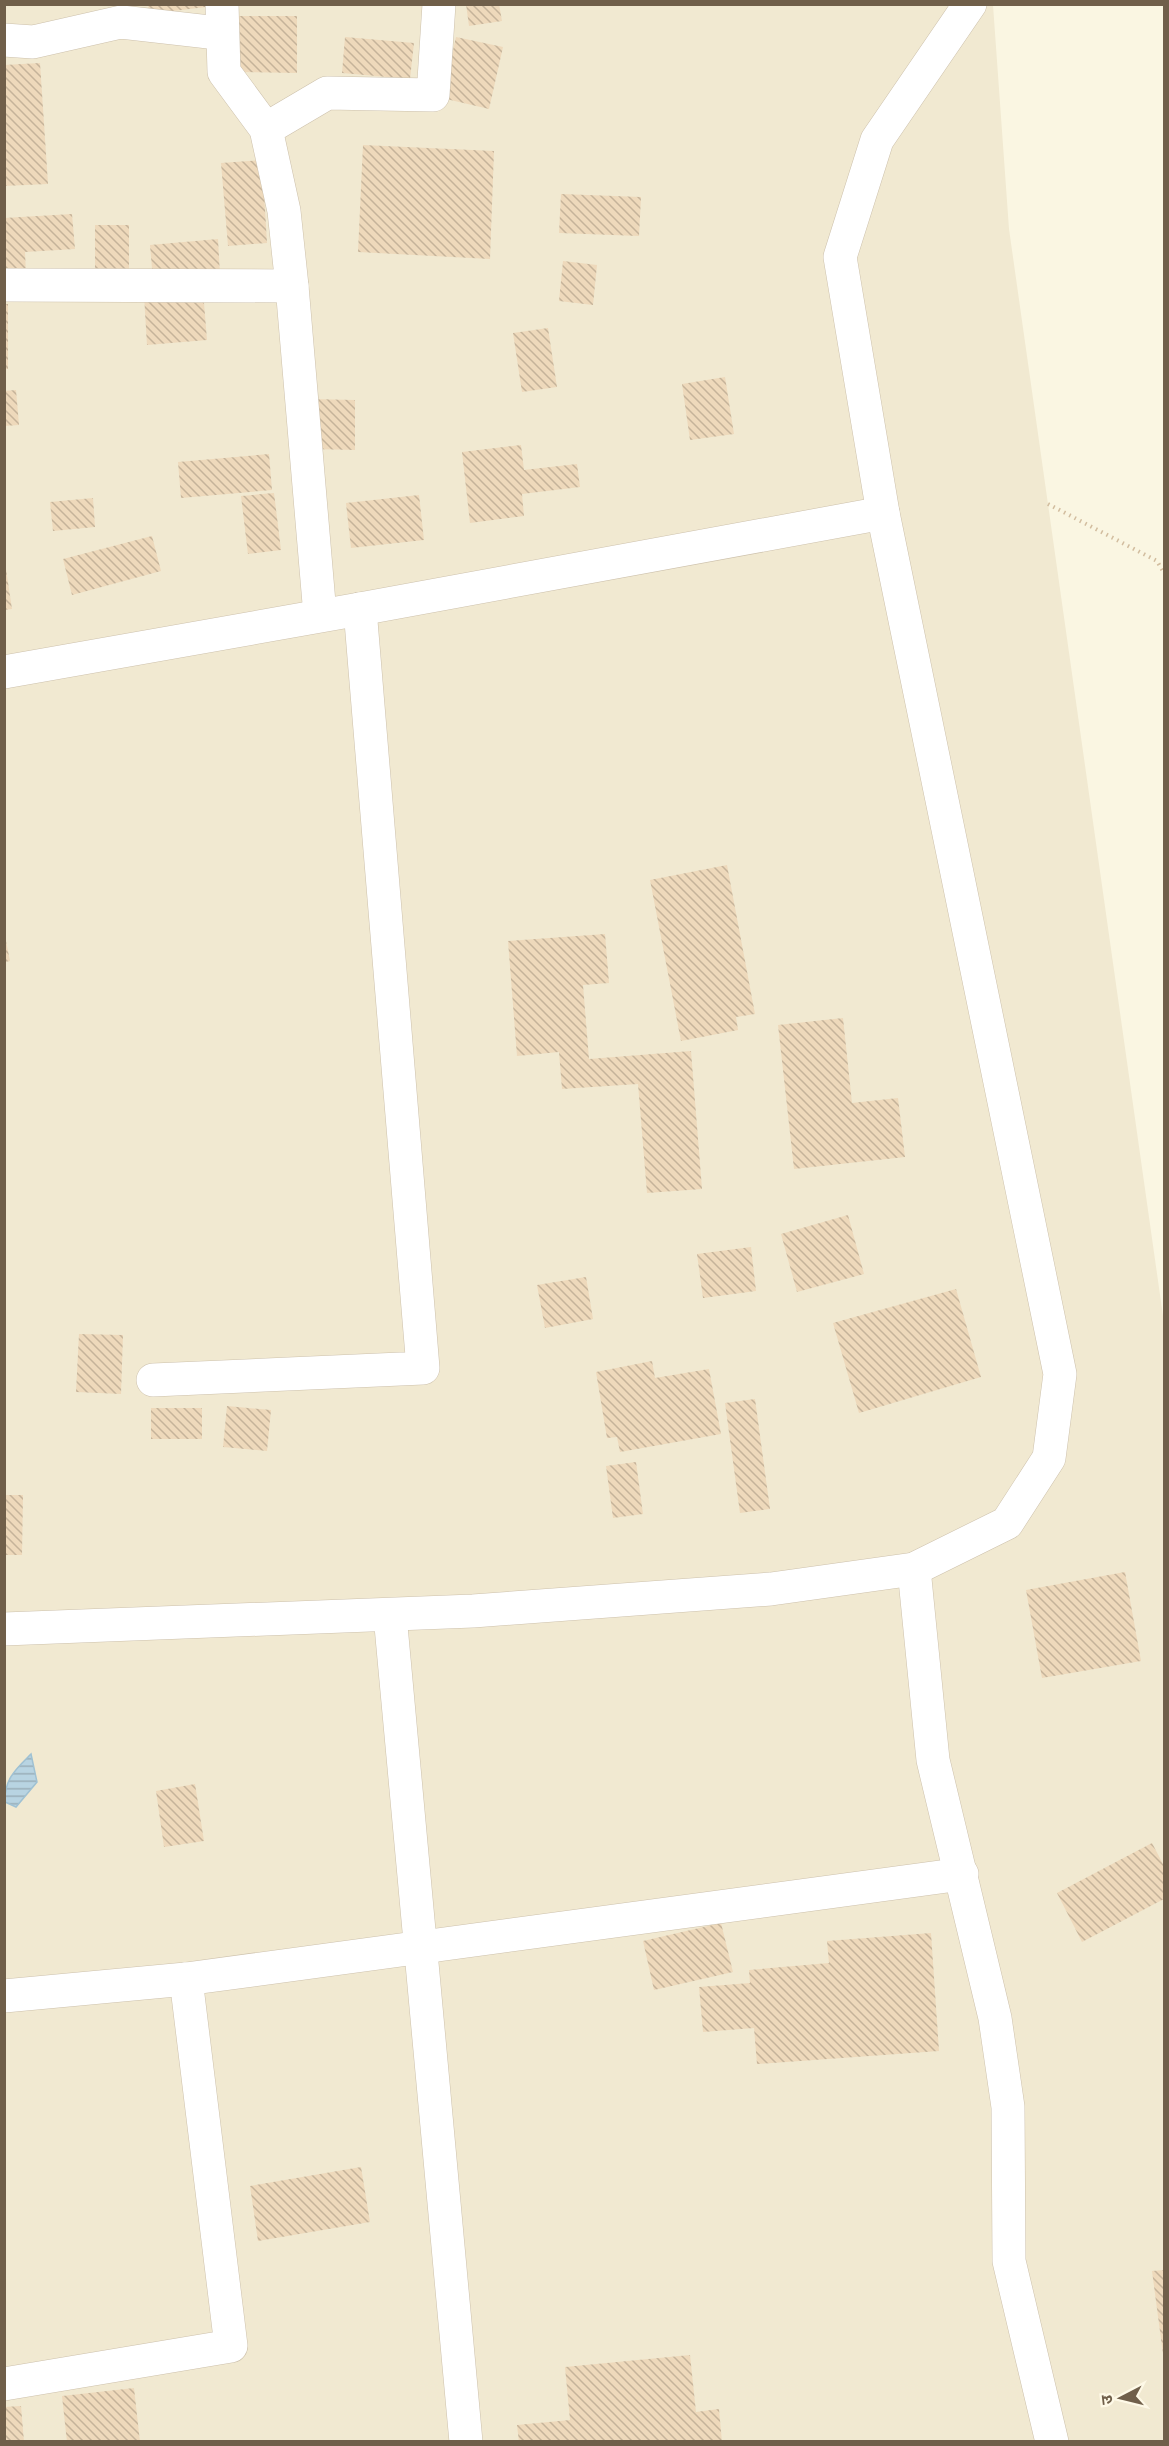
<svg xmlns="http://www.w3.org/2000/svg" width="1169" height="2446" font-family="Figtree,'Noto Sans Devanagari',sans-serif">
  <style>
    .residential { fill: #f1e9d1 }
    .water { fill: url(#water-rules); stroke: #9fc1d3; stroke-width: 1.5 }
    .building { fill: url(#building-back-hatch) }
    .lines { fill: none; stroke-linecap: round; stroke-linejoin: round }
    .minor-casing { stroke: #cdc1ac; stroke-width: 34 }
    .path { stroke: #d2bd9f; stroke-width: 4; stroke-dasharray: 1.5 4.5; stroke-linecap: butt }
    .minor { stroke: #fff; stroke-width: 33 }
  </style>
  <defs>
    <pattern id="water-rules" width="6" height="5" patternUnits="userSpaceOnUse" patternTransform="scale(1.5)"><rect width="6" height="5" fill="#b8d4e2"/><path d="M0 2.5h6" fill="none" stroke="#9aafb9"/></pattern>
    <pattern id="building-back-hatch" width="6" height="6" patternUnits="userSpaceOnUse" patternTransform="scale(1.5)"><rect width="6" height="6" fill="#eed9bb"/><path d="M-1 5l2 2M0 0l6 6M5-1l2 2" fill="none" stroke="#c5b39a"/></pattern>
  </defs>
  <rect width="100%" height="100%" fill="#faf6e2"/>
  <polygon class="residential" points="5,5 993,5 1009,229 1164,1323 1164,2441 5,2442"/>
  <path class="water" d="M31,1754L37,1782L16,1807L5,1802C4,1779 16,1769 31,1754Z"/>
  <g class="building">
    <polygon points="148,4 213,4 214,6 149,14"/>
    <polygon points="466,4 499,4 502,21 469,26"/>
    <polygon points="237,16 297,16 297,73 237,72"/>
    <polygon points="345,37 414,43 410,79 342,73"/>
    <polygon points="456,37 503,47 489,109 442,98"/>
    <polygon points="40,63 48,184 4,186 4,65"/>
    <polygon points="363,145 494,151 490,259 358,252"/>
    <polygon points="262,160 267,243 228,246 221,163"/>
    <polygon points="561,194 641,197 639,236 559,233"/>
    <polygon points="72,214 75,249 25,252 26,274 4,275 4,218"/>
    <rect x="95" y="225" width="34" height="49"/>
    <polygon points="218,239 220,275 153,280 150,245"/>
    <polygon points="563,261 597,265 593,305 559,301"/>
    <polygon points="203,291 207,340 147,345 144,295"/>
    <rect x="4" y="304" width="4" height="65"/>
    <polygon points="548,328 557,387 522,392 513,333"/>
    <polygon points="725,377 734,434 690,440 682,384"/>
    <polygon points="16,390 19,425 4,426 4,391"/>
    <polygon points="311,399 355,400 355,450 310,449"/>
    <polygon points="521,445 524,470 577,464 580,487 522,494 524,516 470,523 462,452"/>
    <polygon points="269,454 272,490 181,498 178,462"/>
    <polygon points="274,493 281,550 248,554 241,496"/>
    <polygon points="419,495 424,540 351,548 346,503"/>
    <polygon points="93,498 95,527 53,531 50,502"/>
    <polygon points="152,536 161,571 72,595 63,559"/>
    <polygon points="4,556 12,609 4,610"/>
    <polygon points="727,865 755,1014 736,1017 738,1030 681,1041 650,880"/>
    <polygon points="605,934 609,983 583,985 589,1059 691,1051 702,1189 647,1193 638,1084 562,1089 559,1052 517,1056 508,941"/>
    <polygon points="5,936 10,961 5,962"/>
    <polygon points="843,1018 852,1103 898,1098 905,1157 794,1169 778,1025"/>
    <polygon points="848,1215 864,1274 797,1292 781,1234"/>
    <polygon points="751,1247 756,1291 703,1298 697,1254"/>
    <polygon points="586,1277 593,1319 545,1328 537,1285"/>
    <polygon points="956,1289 981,1377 859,1413 833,1323"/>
    <polygon points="79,1334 123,1335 121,1394 76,1392"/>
    <polygon points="652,1361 655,1378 709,1369 721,1434 620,1452 617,1437 607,1438 596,1372"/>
    <polygon points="755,1399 770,1509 740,1513 725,1403"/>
    <polygon points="227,1406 271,1410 267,1451 223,1447"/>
    <rect x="151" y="1408" width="51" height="31"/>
    <polygon points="636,1462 643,1514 613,1518 606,1466"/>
    <polygon points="4,1495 23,1495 22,1555 4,1555"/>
    <polygon points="1125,1572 1141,1661 1042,1678 1026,1590"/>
    <polygon points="195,1784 204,1841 164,1847 156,1791"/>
    <polygon points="1152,1843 1164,1866 1164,1899 1082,1942 1057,1893"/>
    <polygon points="721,1923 733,1972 654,1990 643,1941"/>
    <polygon points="931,1933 939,2051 757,2064 754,2028 703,2032 699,1987 750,1983 749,1970 829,1963 827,1941"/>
    <polygon points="361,2167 370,2222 258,2241 250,2186"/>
    <polygon points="1164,2270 1164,2354 1163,2354 1152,2271"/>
    <polygon points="690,2355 696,2412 719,2409 722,2442 519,2442 517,2425 570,2420 565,2367"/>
    <polygon points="134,2388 140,2442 67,2442 62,2396"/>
    <polygon points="21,2406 24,2442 4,2442 4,2407"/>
  </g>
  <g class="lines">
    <defs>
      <g id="minor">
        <polyline points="222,4 224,72 266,129 284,211 292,286 320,615"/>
        <polyline points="4,40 33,42 121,22 209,32"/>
        <polyline points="266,129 327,93 433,95 439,4"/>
        <polyline points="4,285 292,286"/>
        <polyline points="4,672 360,609 883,513"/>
        <polyline points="153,1380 423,1368 360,609"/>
        <polyline points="914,1569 933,1760 995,2018 1008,2107 1009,2261 1052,2442"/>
        <polyline points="390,1615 466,2442"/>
        <polyline points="4,1629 473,1611 771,1589 914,1569 1007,1523 1049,1458 1060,1374 883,513 840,257 877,140 970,4"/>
        <polyline points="4,1996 186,1979 962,1874"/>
        <polyline points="4,2384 231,2346 186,1979"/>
      </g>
    </defs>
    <use href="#minor" class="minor-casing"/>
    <polyline class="path" points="1048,504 1157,561 1164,573"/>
    <use href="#minor" class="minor"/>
  </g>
  <rect width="1169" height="2446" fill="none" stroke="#705f4a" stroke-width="12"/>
  <g transform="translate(1121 2398) rotate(263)" stroke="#fef9e7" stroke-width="4.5" paint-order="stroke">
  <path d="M0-4.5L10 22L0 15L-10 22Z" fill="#705f4a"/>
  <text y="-9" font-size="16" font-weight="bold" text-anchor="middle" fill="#705f4a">उ</text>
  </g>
</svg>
